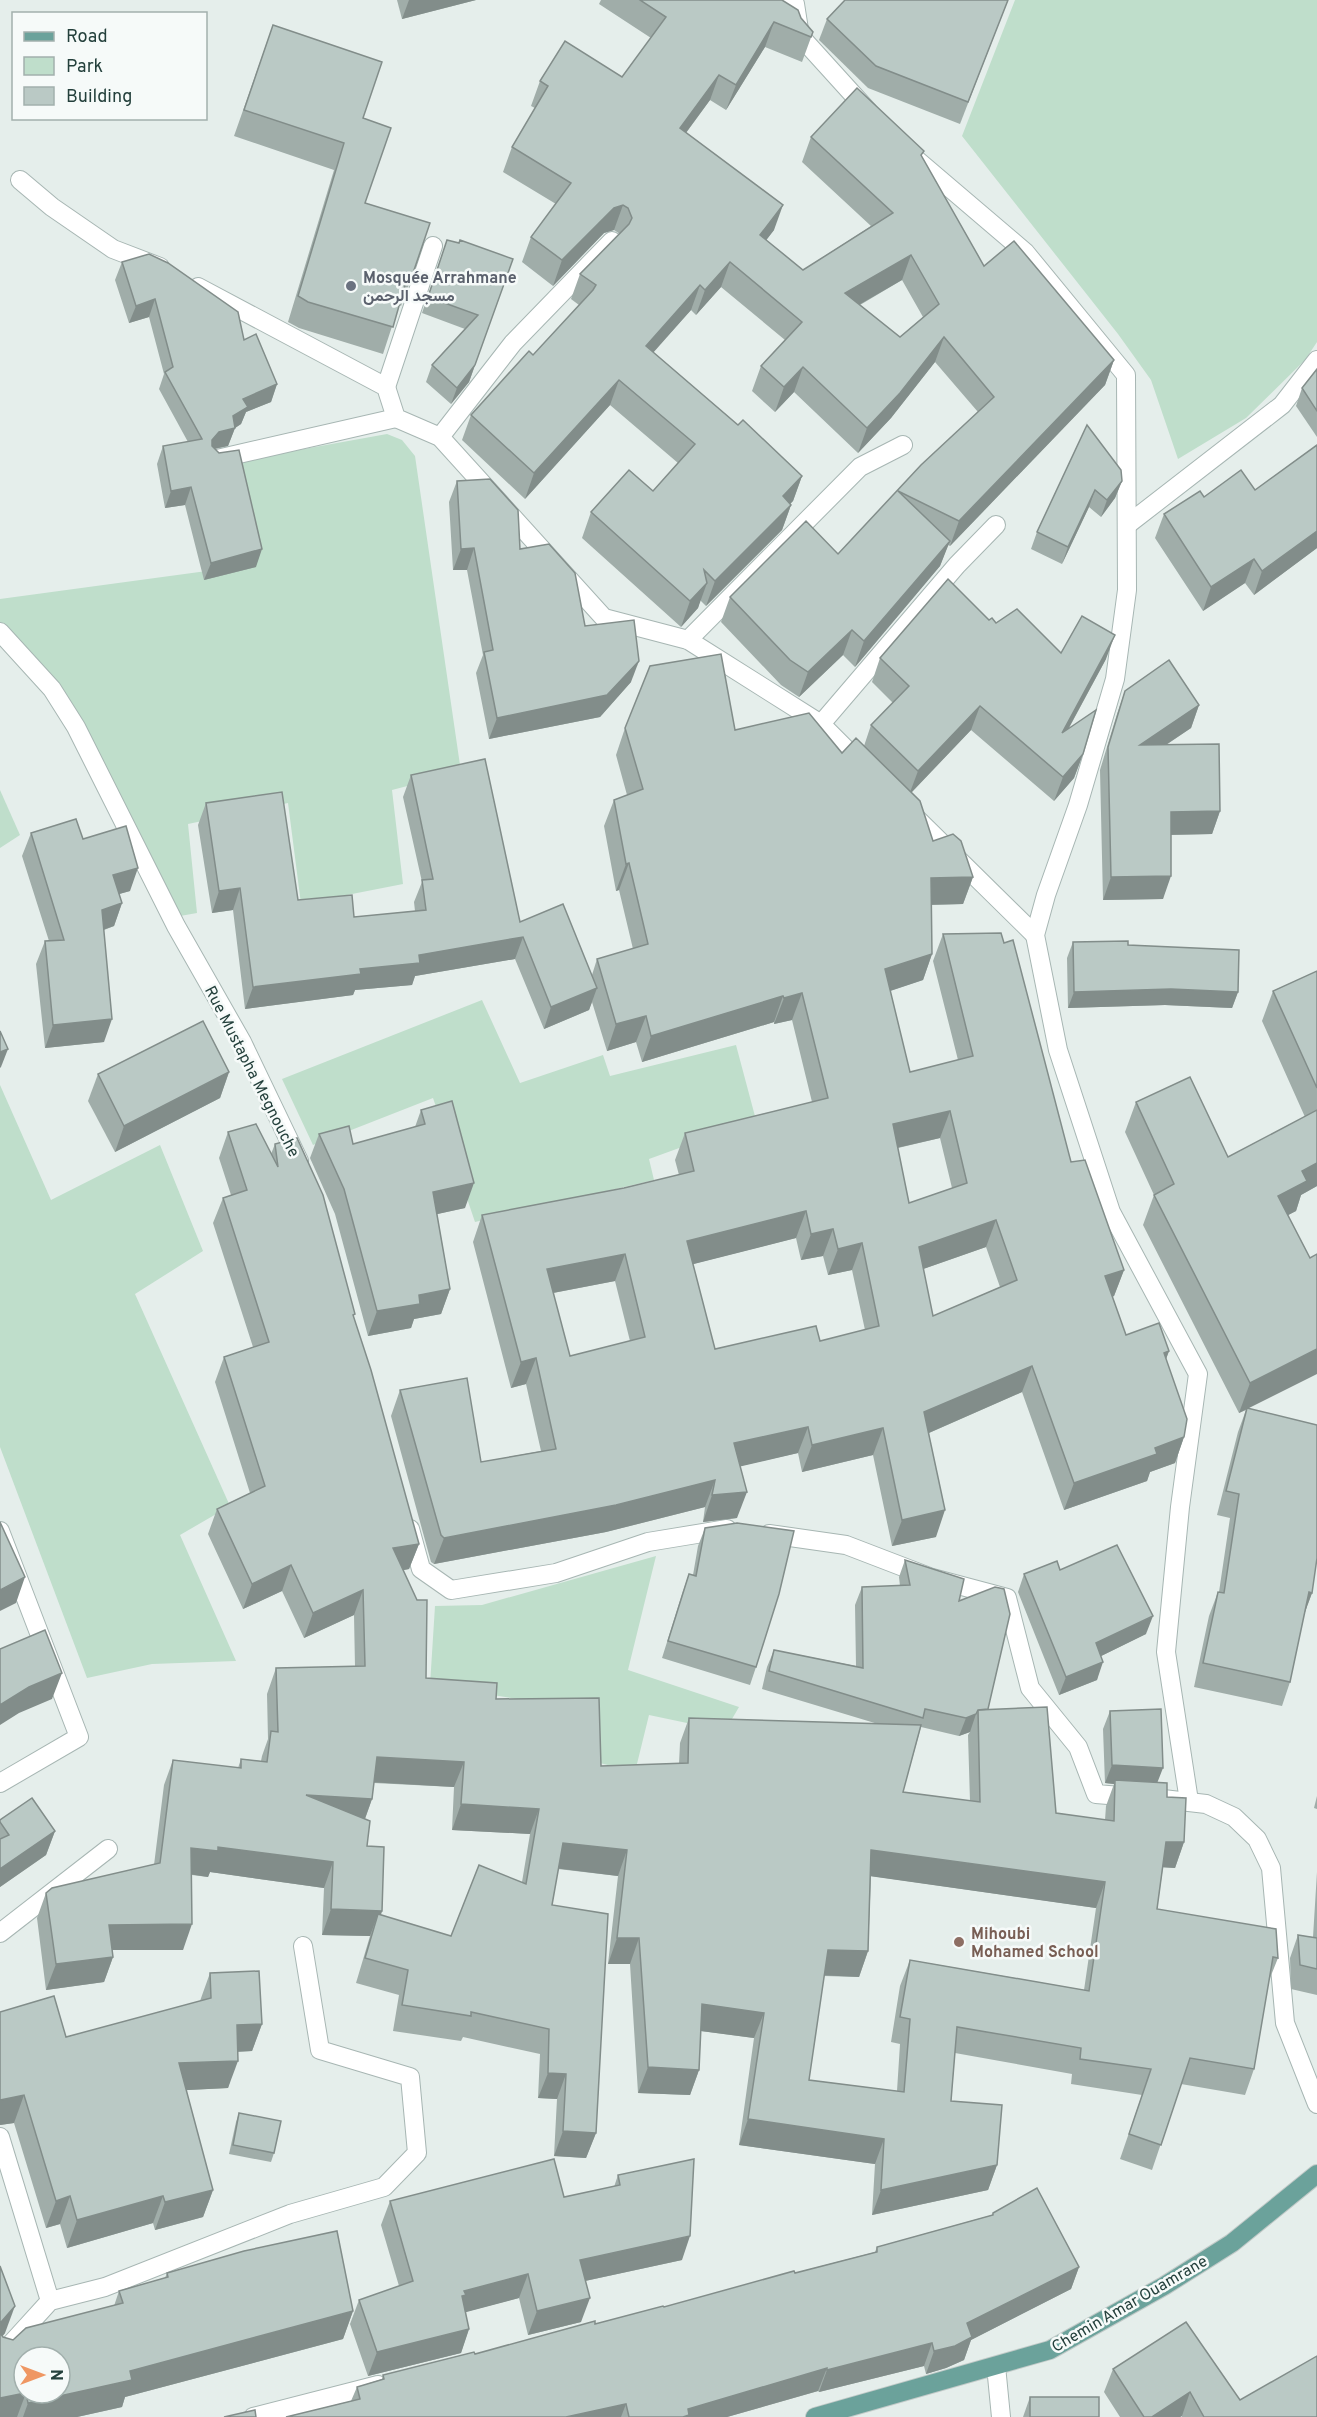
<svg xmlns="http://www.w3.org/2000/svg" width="1317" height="2417" font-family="Overpass,Vazirmatn,sans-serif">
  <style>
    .green { fill: #bfdecb }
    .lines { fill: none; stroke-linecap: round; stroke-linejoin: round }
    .minor-casing { stroke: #a7b6b3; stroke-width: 20 }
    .major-casing { stroke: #c2cac8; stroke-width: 20 }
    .minor { stroke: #fff; stroke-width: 18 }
    .major { stroke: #6ba29b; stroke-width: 18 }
    .wall { fill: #a0ada9; fill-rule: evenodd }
    .shaded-wall { fill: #828d8a }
    .building { fill: #bac9c5; stroke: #828d8a; stroke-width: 1.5; fill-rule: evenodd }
    .worship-dot { fill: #6b7280; stroke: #f6faf9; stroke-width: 2 }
    .education-dot { fill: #8d6e63; stroke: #f6faf9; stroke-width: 2 }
    .labels { text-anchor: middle; stroke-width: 5; stroke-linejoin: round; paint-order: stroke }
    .worship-label { font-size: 16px; font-weight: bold; fill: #5b616d; stroke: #f6faf9; text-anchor: start }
    .street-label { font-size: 16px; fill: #24403c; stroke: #f6faf9 }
    .education-label { font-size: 16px; font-weight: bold; fill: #785e54; stroke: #f6faf9; text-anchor: start }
  </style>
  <rect width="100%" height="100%" fill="#e5eeeb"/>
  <g class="green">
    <polygon points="1015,0 1317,0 1317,342 1305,360 1246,418 1178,459 1151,380 1118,334 962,136"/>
    <polygon points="387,434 402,440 415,456 461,772 392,790 403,884 301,904 288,803 188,824 197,913 180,916 74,718 0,625 0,599 251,565 220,464"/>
    <polygon points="0,790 20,835 0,848"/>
    <polygon points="482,1000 520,1083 603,1055 610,1076 736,1045 756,1120 649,1159 654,1180 475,1222 433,1098 313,1145 282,1079"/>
    <polygon points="0,1085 51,1200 160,1145 203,1251 135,1294 230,1506 180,1535 236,1661 152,1664 87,1678 0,1447"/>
    <polygon points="656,1556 628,1670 739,1707 725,1731 649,1715 635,1772 596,1762 593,1711 430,1685 435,1606 482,1605"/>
  </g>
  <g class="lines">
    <defs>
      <g id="minor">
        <polyline points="787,0 795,4 800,36 868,111"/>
        <polyline points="910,154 1025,252 1126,375 1127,590 1115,679 1078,805 1046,895 1035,935 1058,1050 1111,1212 1198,1374 1180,1507 1166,1652 1189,1801"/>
        <polyline points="20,180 52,207 113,249 160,267"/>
        <polyline points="198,287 386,387 396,418 440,437 604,618 688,640 821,724 862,765"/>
        <polyline points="386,387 433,246"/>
        <polyline points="440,437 513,343 612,241"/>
        <polyline points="217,459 396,418"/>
        <polyline points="1127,525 1282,405 1317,360"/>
        <polyline points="0,632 52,689 76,727 176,926 242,1042 299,1161"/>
        <polyline points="688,640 860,467 903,445"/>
        <polyline points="821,724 957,565 996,525"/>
        <polyline points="914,816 1035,935"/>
        <polyline points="410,1529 421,1569 451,1590 556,1573 648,1542 727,1529"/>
        <polyline points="0,1531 79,1737 0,1783"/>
        <polyline points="769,1534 846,1545 932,1578 1007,1598 1030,1688 1078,1747 1096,1794 1133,1797"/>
        <polyline points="1163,1799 1206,1804 1234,1817 1257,1839 1271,1868 1285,2023 1317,2104"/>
        <polyline points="0,1933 108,1849"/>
        <polyline points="0,2137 50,2301"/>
        <polyline points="0,2356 50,2301 105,2287 290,2214 384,2187 417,2153 410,2077 320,2050 303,1946"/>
        <polyline points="996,2366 1001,2417"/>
        <polyline points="253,2417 378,2385"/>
      </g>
      <polyline id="major" points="815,2417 1050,2350 1164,2286 1232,2243 1317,2174"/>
    </defs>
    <use href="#minor" class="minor-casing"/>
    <use href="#major" class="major-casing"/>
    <use href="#minor" class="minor"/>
    <use href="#major" class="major"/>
  </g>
  <g class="wall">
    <polygon points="397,0 476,0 402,19"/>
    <path d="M601,0H782L813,32L802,62L765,47L726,110L710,100L686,133L774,230L766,240L803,270L871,226L802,162L811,137L922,158L984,266L1114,360L1105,385L950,546L948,545L940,566L855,667L843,655L799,697L781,685L721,622L730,597L838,554L978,412L935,362L891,418L858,453L794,392L775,412L752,391L761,366L785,340L721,287L696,315L691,310L653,352L738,425L802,476L793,501L790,504L791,505L782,530L706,606L700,600L698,608L681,627L582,538L591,512L653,491L678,463L610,405L525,499L462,440L471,415L533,355L579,305L571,299L580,274L620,234L614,230L604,233L553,286L522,262L531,237L556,204L503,172L512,147L535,108L531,106L540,81L622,77L651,38L599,4ZM902,280L923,317L900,337L860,305Z"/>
    <polygon points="1008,0 960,124 868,88 819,40 827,19"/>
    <polygon points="273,25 363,118 365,203 411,279 401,306 399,305 383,354 299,328 288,322 334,170 234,136"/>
    <polygon points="447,240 513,259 469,382 451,404 426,382 432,365 465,329 422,313"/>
    <polygon points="122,262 244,340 277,384 271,402 246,412 241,424 235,428 228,446 215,449 256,567 204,580 185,505 165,508 157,464 163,446 188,442 159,389 164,374 149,317 129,323 115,280"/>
    <polygon points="1317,369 1317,437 1296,406 1302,388"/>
    <polygon points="1087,425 1122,481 1115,498 1101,517 1089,507 1062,564 1031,549 1037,532"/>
    <polygon points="1317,445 1317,548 1254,595 1245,583 1203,611 1155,538 1164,514 1204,497 1255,490"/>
    <polygon points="457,481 520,549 585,626 631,682 600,717 489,739 476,673 483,655 467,570 453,570 449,502"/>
    <path d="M989,620L1061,653L1106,659L1069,728L1083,754L1074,778L1054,801L971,730L911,793L933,841L973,877L963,904L931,905L932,954L923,980L890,991L910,1072L958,1060L933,961L943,934L1071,1162L1124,1270L1114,1296L1112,1297L1126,1335L1169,1351L1166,1359L1184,1437L1175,1463L1150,1472L1147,1481L1064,1510L1022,1392L929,1433L936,1537L892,1546L873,1455L802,1472L798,1453L740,1466L737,1518L703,1522L705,1507L606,1532L434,1564L431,1562L391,1416L400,1390L481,1462L541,1451L526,1384L511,1388L473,1242L482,1215L624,1188L679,1175L675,1160L685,1133L812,1102L792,1020L774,1024V1022L642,1062L636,1042L607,1051L592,1002L589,1010L544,1029L515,959L415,976L412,985L355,990L353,995L245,1009L233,910L212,913L198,825L206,803L298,900L354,917L415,911L414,902L422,882L403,797L411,775L520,922L592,975L597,959L633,949L619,890L616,891L604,826L614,800L627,795L616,755L625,728L735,730L842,753L864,746L871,725L893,703L872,682L880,658ZM940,1138L952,1188L909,1203L898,1148ZM796,1238L801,1260L823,1256L828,1275L852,1270L865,1330L820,1341L715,1349L693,1264ZM986,1247L1000,1287L933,1316L923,1269ZM615,1281L630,1341L570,1356L553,1293Z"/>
    <polygon points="1125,691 1199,705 1191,728 1166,745 1220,811 1212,834 1171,835 1163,899 1103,900 1100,770 1117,714"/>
    <polygon points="31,833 83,839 130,891 119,894 122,903 114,926 104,930 104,1042 45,1048 36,964 45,941 49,941 22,856"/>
    <polygon points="1073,942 1128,945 1238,992 1232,1008 1165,1005 1068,1008 1067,958"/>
    <polygon points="1317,971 1317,1186 1301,1195 1296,1211 1288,1215 1249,1408 1312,1593 1304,1615 1290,1682 1282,1706 1194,1687 1209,1616 1218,1592 1219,1592 1230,1518 1217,1515 1238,1432 1246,1410 1239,1413 1143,1225 1154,1195 1125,1132 1136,1102 1228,1157 1305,1117 1262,1021 1273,991"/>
    <polygon points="229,1072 220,1098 115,1152 88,1101 98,1074"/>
    <polygon points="421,1110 465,1208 437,1214 450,1289 441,1314 414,1319 411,1328 368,1336 335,1214 310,1158 319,1134 353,1144 415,1127"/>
    <path d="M228,1132L271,1154L275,1144L354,1318L419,1544L409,1569L403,1570L426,1678L496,1699L601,1766L679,1764L680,1743L689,1718L878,1724L762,1689L767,1667L774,1650L856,1666L855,1605L862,1587L900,1586L899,1577L905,1560L959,1601L988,1709L1056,1813L1105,1820L1106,1806L1114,1784L1105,1783L1103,1729L1110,1711L1167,1797L1184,1842L1175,1868L1163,1867L1157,1909L1278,1958L1268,1983L1254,2069L1245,2095L1181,2084L1152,2170L1120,2159L1142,2095L1071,2084L1072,2074L955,2053L951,2101L997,2165L988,2190L872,2215L875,2164L739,2145L754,2038L701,2031L699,2070L690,2095L638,2093L630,1964H608L618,1876L558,1869L552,1905L596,2133L586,2158L554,2156L557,2099L538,2098L540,2054L463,2037L461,2041L393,2031L399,1995L356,1983L370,1936L322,1935L324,1888L210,1872L208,1877L192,1875L183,1950H112L113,1957L104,1982L46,1990L37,1918L46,1893L154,1865L164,1785L173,1760L238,1768L241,1759L261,1761L262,1756L268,1739L267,1694L276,1668L355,1667L354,1615L304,1638L282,1591L243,1609L208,1534L217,1509L250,1493L215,1382L224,1357L253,1347L213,1223L223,1198L231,1195L219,1158ZM921,1727L959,1736L970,1732L968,1735L970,1801L903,1792ZM374,1783L454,1787L452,1830L530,1834L522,1882L451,1936L381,1915L382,1911L367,1846L365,1819L372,1799ZM871,1876L1096,1908L1084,1990L910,1960L900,1986L891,2042L900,2044L897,2091L809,2080L824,1976L859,1977L868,1951Z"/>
    <polygon points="705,1528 756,1667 750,1685 662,1658 683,1591 689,1574 693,1575 698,1546"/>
    <polygon points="1060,1570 1146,1634 1101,1656 1097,1680 1059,1695 1018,1592 1024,1574"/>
    <polygon points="1317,1796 1317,1809 1314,1808"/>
    <polygon points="0,1820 55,1831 46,1855 0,1887"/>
    <polygon points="1317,1872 1317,1995 1291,1989 1290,1958 1298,1935 1313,1937"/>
    <polygon points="210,1973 262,2024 252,2051 238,2052 228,2088 186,2090 213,2190 203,2217 155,2230 153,2223 67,2248 60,2224 46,2228 14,2123 0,2125 66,2037 200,2001"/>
    <polygon points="239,2113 274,2153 271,2162 229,2154 236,2122"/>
    <polygon points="618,2175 682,2260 585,2281 581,2322 528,2335 519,2298 465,2312 469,2329 461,2353 368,2376 350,2324 359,2300 399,2286 381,2225 390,2201 564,2197 614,2187"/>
    <polygon points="993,2213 1079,2267 1071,2289 971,2340 964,2360 946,2368 926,2374 924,2366 819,2392 818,2391 727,2417 286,2417 351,2401 357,2387 382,2379 383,2375 475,2354 664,2307 875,2252 877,2247 992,2215"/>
    <polygon points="0,2266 5,2333 2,2337 13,2340 114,2306 119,2291 165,2278 167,2273 353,2311 343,2339 125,2397 122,2407 77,2417 0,2417"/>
    <polygon points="1113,2369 1240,2400 1317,2417 1182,2417 1182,2416 1180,2417 1120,2417 1104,2392"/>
    <polygon points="1030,2397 1099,2417 1023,2417"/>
  </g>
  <g class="shaded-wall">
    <polygon points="409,0 476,0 402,19"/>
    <polygon points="774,22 765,47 726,110 736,85"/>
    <polygon points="719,75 710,100 671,153 680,128"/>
    <polygon points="623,205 614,230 604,233 553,286 562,260 614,208"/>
    <polygon points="783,205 774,230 751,260 760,235"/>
    <polygon points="911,255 902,280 836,318 845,293"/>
    <polygon points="730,262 721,287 696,315 705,290"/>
    <polygon points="700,285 691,310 637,371 646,346"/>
    <polygon points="155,299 149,317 129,323 136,306"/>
    <polygon points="944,337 935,362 891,418 858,453 867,428"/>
    <polygon points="1114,360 1105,385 950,546 959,521"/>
    <polygon points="475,365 469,382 451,404 457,388"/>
    <polygon points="803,367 794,392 775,412 784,387"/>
    <polygon points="619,380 610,405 525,499 534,473"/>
    <polygon points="277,384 271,402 246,412 241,424 235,428 228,446 213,449 205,457 212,440 233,416 243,399"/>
    <polygon points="802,476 793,501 773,521 783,496"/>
    <polygon points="1122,481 1115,498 1101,517 1107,500"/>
    <polygon points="191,487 185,505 165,508 171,491"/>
    <polygon points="1095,490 1089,507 1062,564 1068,547"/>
    <polygon points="791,505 782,530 706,606 715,581"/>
    <polygon points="1317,531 1317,548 1254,595 1262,571"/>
    <polygon points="950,541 940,566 855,667 864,641"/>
    <polygon points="474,548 467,570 453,570 461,549"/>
    <polygon points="262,549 256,567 204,580 211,563"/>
    <polygon points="1254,559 1245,583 1203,611 1211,587"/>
    <polygon points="707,583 698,608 681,627 690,601"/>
    <polygon points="852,630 843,655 799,697 808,672"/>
    <polygon points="1115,635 1106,659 1053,757 1062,733"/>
    <polygon points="639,661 631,682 600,717 489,739 497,718"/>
    <polygon points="1199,705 1191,728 1131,768 1140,745"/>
    <polygon points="980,706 971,730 909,795 918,771"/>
    <polygon points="1083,754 1074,778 1054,801 1063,777"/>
    <polygon points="1220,811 1212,834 1162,835 1171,812"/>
    <polygon points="629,863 619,890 616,891 626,864"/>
    <polygon points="138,868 130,891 105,898 113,875"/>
    <polygon points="1171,876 1163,899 1103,900 1111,877"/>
    <polygon points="973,877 963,904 921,905 931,878"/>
    <polygon points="240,888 233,910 212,913 219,891"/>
    <polygon points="122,903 114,926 94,933 102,910"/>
    <polygon points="523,937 515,959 415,976 412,985 355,990 353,995 245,1009 253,987 360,969 419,955"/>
    <polygon points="932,954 923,980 875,996 885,969"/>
    <polygon points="597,988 589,1010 544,1029 551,1007"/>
    <polygon points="1171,989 1238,992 1232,1008 1165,1005 1068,1008 1074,992"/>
    <polygon points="802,993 792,1020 774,1024 784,998"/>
    <polygon points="783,996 774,1022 642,1062 651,1036"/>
    <polygon points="646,1016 636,1042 607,1051 616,1024"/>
    <polygon points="112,1019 104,1042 45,1048 53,1025"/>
    <polygon points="8,1049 1,1067 0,1068 0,1052"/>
    <polygon points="229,1072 220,1098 115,1152 124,1126"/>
    <polygon points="950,1111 940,1138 883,1151 893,1124"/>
    <polygon points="1317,1163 1317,1186 1301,1195 1296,1211 1267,1226 1278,1196 1302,1171"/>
    <polygon points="474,1183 465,1208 424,1217 433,1192"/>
    <polygon points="806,1211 796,1238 678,1268 687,1241"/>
    <polygon points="996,1220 986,1247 909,1274 919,1247"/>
    <polygon points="833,1229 823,1256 801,1260 811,1234"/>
    <polygon points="862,1243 852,1270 828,1275 838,1249"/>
    <polygon points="625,1254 615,1281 537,1296 547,1269"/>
    <polygon points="1124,1270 1114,1296 1096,1303 1105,1276"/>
    <polygon points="450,1289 441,1314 414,1319 411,1328 368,1336 377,1311 419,1295"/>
    <polygon points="1317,1349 1317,1374 1239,1413 1250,1383"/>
    <polygon points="1169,1351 1159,1378 1164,1353"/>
    <polygon points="536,1358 526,1384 511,1388 521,1362"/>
    <polygon points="1032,1366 1022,1392 915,1439 924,1412"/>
    <polygon points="808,1427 798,1453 725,1470 734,1443"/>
    <polygon points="883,1428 873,1455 802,1472 812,1445"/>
    <polygon points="1184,1437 1175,1463 1150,1472 1147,1481 1064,1510 1074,1483 1155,1448"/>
    <polygon points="715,1480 705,1507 606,1532 434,1564 444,1538"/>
    <polygon points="747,1492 737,1518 703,1522 712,1495"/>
    <polygon points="945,1510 936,1537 892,1546 902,1520"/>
    <polygon points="419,1544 409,1569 384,1574 393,1548"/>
    <polygon points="291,1565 282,1591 243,1609 252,1584"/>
    <polygon points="25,1577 16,1603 0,1611 0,1590"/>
    <polygon points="363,1590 354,1615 304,1638 313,1613"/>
    <polygon points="1309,1592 1312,1593 1303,1617"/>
    <polygon points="1153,1616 1146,1634 1089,1662 1096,1643"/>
    <polygon points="1103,1662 1097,1680 1059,1695 1066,1677"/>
    <polygon points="62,1673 52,1699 19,1713 0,1725 0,1705 29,1687"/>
    <polygon points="976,1714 970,1732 959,1736 966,1718"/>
    <polygon points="377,1757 464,1762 454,1787 368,1782"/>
    <polygon points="1112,1765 1163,1768 1156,1786 1115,1780 1114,1784 1105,1783"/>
    <polygon points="306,1795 372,1799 363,1824"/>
    <polygon points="461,1804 539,1809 530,1834 452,1830"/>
    <polygon points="55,1831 46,1855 0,1887 0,1869"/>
    <polygon points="1166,1842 1184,1842 1175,1868 1157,1867"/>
    <polygon points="563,1843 627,1850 618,1876 554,1868"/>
    <polygon points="218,1847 333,1862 324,1888 210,1872 208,1877 182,1873 191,1848"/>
    <polygon points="871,1850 1105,1882 1096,1908 862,1875"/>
    <polygon points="331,1909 382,1911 373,1936 378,1914 370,1936 322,1935"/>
    <polygon points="192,1924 183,1950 99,1950 109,1925"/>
    <polygon points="617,1938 639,1938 630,1964 608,1964"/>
    <polygon points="828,1950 868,1951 859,1977 818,1975"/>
    <polygon points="113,1957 104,1982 46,1990 56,1964"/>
    <polygon points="702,2004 764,2013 754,2038 693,2030"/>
    <polygon points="262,2024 252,2051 227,2052 237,2025"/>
    <polygon points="238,2061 228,2088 169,2091 179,2063"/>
    <polygon points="648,2067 699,2070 690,2095 638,2093"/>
    <polygon points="548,2073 566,2074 557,2099 538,2098"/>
    <polygon points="24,2095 14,2123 0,2125 0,2100"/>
    <polygon points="748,2119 884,2139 875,2164 739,2145"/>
    <polygon points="563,2131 596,2133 586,2158 554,2156"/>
    <polygon points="997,2165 988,2190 872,2215 881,2190"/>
    <polygon points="213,2190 203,2217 155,2230 165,2202"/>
    <polygon points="70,2196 60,2224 46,2228 56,2201"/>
    <polygon points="163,2196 153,2223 67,2248 77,2220"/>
    <polygon points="690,2236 682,2260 571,2284 580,2260"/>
    <polygon points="1079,2267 1071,2289 971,2340 964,2360 946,2368 926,2374 934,2351 967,2323"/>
    <polygon points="528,2274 519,2298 459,2314 462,2296 464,2291"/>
    <polygon points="590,2298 581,2322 528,2335 537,2311"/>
    <polygon points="15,2306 5,2333 0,2339 0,2325 1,2322"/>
    <polygon points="353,2311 343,2339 125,2397 122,2407 77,2417 23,2417 28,2403 130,2371"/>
    <polygon points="469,2329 461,2353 368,2376 377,2352"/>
    <polygon points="932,2343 924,2366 819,2392 827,2370"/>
    <polygon points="827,2368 818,2391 727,2417 683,2417 688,2409"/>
    <polygon points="1190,2392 1182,2416 1180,2417 1152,2417"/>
    <polygon points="26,2393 17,2417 0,2417 0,2398"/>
    <polygon points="626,2404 621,2417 566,2417"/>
  </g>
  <g class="building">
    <path d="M640,0H782L798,10L801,18L813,32L811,37L774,22L736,85L719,75L680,128L783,205L760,235L803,270L893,213L811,137L857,88L924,151L921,155L984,266L1014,241L1114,360L959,521L898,491L950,541L864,641L852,630L808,672L790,660L730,597L806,521L838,554L921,465L994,397L944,337L900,393L867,428L803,367L784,387L761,366L802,322L730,262L705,290L700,285L646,346L738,425L743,420L802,476L783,496L791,505L715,581L704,570L707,583L690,601L591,512L629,470L653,491L695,444L619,380L534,473L471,415L529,351L533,355L593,290L596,285L580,274L629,224L632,218L628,208L623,205L614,208L562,260L531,237L571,183L512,147L548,86L540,81L565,41L622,77L666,17ZM911,255L939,304L900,337L845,293Z"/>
    <polygon points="845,0 1008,0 968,102 876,66 827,19"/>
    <polygon points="273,25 382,62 363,118 391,128 365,203 430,223 411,279 407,278 393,327 308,302 298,296 344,143 244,110"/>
    <polygon points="447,240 459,243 460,240 513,259 475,365 457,388 432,365 478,315 428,297"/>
    <polygon points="149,254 168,263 238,312 244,340 256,334 277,384 243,399 248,407 233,416 235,428 219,432 212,440 212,446 219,453 239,450 262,549 211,563 191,487 171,491 163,446 202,439 165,372 173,367 155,299 136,306 122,262"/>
    <polygon points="1317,369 1317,411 1302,388"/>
    <polygon points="1087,425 1121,470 1122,481 1107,500 1095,490 1068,547 1037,532"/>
    <polygon points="1317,445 1317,531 1262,571 1254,559 1211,587 1164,514 1200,491 1204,497 1241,470 1255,490"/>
    <polygon points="490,479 518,510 520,549 549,544 575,573 585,626 634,620 639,661 607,695 497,718 484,652 493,650 474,548 461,549 457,481"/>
    <polygon points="948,579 989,620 992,618 996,623 1017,609 1061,653 1082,616 1115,635 1062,733 1096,710 1083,754 1063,777 980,706 918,771 871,725 909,686 880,658"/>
    <path d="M721,654L735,730L809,713L842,753L856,738L920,801L933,841L953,834L961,841L973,877L931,878L932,954L885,969L910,1072L973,1056L943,934L1001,933L1004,943L1013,940L1071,1162L1085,1160L1124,1270L1105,1276L1126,1335L1159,1323L1169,1351L1164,1353L1187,1419L1184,1437L1155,1448L1157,1454L1074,1483L1032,1366L924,1412L945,1510L902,1520L883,1428L812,1445L808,1427L734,1443L747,1492L712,1495L715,1480L616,1505L444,1538L441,1535L400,1390L467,1378L481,1462L556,1449L536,1358L521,1362L482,1215L624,1188L694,1171L685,1133L828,1098L802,993L784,998L783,996L651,1036L646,1016L616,1024L597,959L648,944L629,863L626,864L614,800L643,789L625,728L650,666ZM950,1111L967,1183L909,1203L893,1124ZM806,1211L811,1234L833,1229L838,1249L862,1243L879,1326L820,1341L816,1326L715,1349L687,1241ZM996,1220L1017,1280L933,1316L919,1247ZM625,1254L645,1337L570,1356L547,1269Z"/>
    <polygon points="1169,660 1199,705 1140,745 1219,744 1220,811 1171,812 1171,876 1111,877 1108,747 1125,691"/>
    <polygon points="485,759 520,922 563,904 597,988 551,1007 523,937 419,955 420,963 360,969 361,974 253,987 240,888 219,891 206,803 282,792 298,900 352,895 354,917 426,910 422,880 433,879 411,775"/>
    <polygon points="76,819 83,839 126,826 138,868 113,875 122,903 102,910 112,1019 53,1025 45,941 64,940 31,833"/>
    <polygon points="1128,941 1128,945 1239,950 1238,992 1171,989 1074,992 1073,942"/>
    <polygon points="1317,971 1317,1088 1273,991"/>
    <polygon points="203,1021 229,1072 124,1126 98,1074"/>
    <polygon points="0,1031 8,1049 0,1052"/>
    <polygon points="1190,1077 1228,1157 1317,1110 1317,1163 1302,1171 1307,1181 1278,1196 1310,1258 1317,1254 1317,1349 1250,1383 1154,1195 1174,1184 1136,1102"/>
    <polygon points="452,1101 474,1183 433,1192 450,1289 419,1295 420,1304 377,1311 344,1189 319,1134 349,1126 353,1144 425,1124 421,1110"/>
    <path d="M256,1124L278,1167L275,1144L297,1138L323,1195L355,1314L353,1315L371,1370L419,1544L393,1548L417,1600H427L426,1678L497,1683L496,1699L599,1698L601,1766L688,1763L689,1718L921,1725L903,1792L980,1802L978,1710L1047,1707L1056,1813L1114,1821L1115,1780L1167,1783V1797L1186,1798L1184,1842H1166L1157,1909L1276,1929L1278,1958L1273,1957L1254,2069L1190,2058L1161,2145L1129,2134L1151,2069L1080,2059L1081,2048L957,2027L951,2101L1002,2105L997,2165L881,2190L884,2139L748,2119L764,2013L702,2004L699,2070L648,2067L639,1938H617L627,1850L563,1843L552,1905L608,1914L596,2133L563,2131L566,2074L548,2073L549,2029L471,2012V2016L402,2005L408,1970L365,1958L378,1914L451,1936L479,1865L526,1884L539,1809L461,1804L464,1762L377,1757L372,1799L306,1795L370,1821L367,1846L384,1847L382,1911L331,1909L333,1862L218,1847V1851L191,1848L192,1924L109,1925L113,1957L56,1964L46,1893L52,1888L160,1863L173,1760L241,1768V1759L267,1762L271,1731L278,1732L276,1668L365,1666L363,1590L313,1613L291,1565L252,1584L217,1509L265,1486L224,1357L269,1342L223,1198L247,1190L228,1132ZM871,1850L1105,1882L1089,1991L910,1960L900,2017L910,2019L904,2092L809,2080L828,1950L868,1951Z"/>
    <polygon points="1247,1408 1317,1425 1317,1558 1312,1593 1309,1592 1290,1682 1203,1663 1218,1592 1224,1593 1239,1494 1226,1491"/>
    <polygon points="0,1522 25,1577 0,1590"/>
    <polygon points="737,1523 794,1531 779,1594 756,1667 668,1641 689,1574 696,1576 705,1528"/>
    <polygon points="1117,1545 1153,1616 1096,1643 1103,1662 1066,1677 1024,1574 1057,1561 1060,1570"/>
    <polygon points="905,1560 964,1579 959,1601 995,1587 1004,1589 1010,1614 988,1709 978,1710 976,1714 966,1718 925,1709 923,1718 769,1671 774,1650 863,1668 862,1587 910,1585"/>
    <polygon points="45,1630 62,1673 29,1687 0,1705 0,1649"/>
    <polygon points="1161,1709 1163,1768 1112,1765 1110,1711"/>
    <polygon points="32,1798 55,1831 0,1869 0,1839 9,1835 0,1822 0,1820"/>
    <polygon points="1298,1935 1317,1938 1317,1969 1300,1965"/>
    <polygon points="259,1971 262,2024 237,2025 238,2061 179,2063 213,2190 165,2202 163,2196 77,2220 70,2196 56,2201 24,2095 0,2100 0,2012 54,1996 66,2037 211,1998 210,1973"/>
    <polygon points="239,2113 281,2121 274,2153 233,2145"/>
    <polygon points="554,2159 564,2197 620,2185 618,2175 694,2159 690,2236 580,2260 590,2298 537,2311 528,2274 464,2291 466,2295 462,2296 469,2329 377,2352 359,2300 413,2281 390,2201"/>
    <polygon points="1037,2188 1079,2267 967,2323 972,2337 955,2346 934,2351 932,2343 827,2370 827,2368 688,2409 689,2415 683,2417 629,2417 626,2404 566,2417 286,2417 360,2399 357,2387 384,2379 383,2375 474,2352 475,2354 595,2321 595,2324 663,2306 664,2307 794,2271 795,2273 877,2252 877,2247 993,2215 993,2213"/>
    <polygon points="337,2231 353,2311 130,2371 132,2380 28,2403 26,2393 60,2393 60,2357 24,2357 24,2393 25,2393 0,2398 0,2333 3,2337 13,2340 26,2328 123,2303 119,2291 168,2277 167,2273 244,2251"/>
    <polygon points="0,2266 15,2306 1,2322 0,2327"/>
    <polygon points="1186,2322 1240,2400 1317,2356 1317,2417 1204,2417 1190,2392 1152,2417 1144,2417 1113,2369"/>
    <rect x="1030" y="2397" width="69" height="20"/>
    <polygon points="255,2410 256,2417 224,2417"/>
  </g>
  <circle class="worship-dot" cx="351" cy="286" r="6"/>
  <circle class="education-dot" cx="959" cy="1942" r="6"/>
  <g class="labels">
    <g class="worship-label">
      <text x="363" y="283">Mosquée Arrahmane<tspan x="363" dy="18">مسجد الرحمن</tspan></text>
    </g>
    <g class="street-label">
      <text transform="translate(253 1071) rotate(63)" y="6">Rue Mustapha Megnouche</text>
      <text transform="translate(1129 2303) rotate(-30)" y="6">Chemin Amar Ouamrane</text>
    </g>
    <g class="education-label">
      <text x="971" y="1939">Mihoubi<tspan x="971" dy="18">Mohamed School</tspan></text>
    </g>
  </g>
  <rect x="12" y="12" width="195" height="108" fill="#f6faf9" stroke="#a2b0ad" stroke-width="1.5"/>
  <rect x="24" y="32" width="30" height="9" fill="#6ba29b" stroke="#a2b0ad" stroke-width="1.5"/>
  <text x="66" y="42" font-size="18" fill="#24403c">Road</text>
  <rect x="24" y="57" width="30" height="18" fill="#bfdecb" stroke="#a2b0ad" stroke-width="1.5"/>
  <text x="66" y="72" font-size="18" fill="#24403c">Park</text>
  <rect x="24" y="87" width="30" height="18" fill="#bac9c5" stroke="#a2b0ad" stroke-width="1.5"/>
  <text x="66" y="102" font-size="18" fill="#24403c">Building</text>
  <g transform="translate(42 2375) rotate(90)"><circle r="28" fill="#f6faf9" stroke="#a2b0ad" stroke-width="1.5"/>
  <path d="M0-4.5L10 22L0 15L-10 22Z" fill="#ef9763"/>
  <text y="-9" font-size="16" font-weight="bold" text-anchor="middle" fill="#24403c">N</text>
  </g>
</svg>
